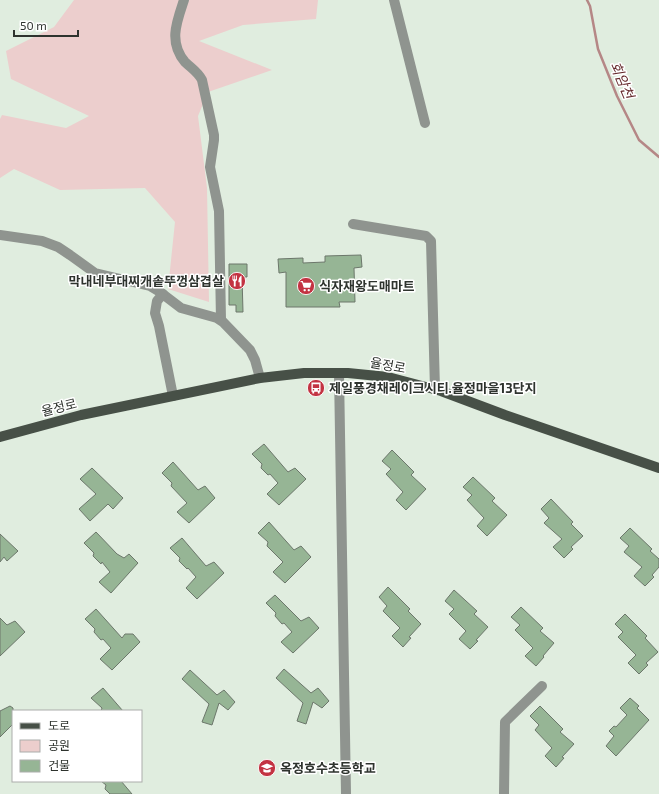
<svg xmlns="http://www.w3.org/2000/svg" width="659" height="794" font-family="'Exo 2','Noto Sans KR',sans-serif">
  <style>
    .green { fill: #eccecd }
    .lines { fill: none; stroke-linecap: round; stroke-linejoin: round }
    .stream { stroke: #b58786; stroke-width: 2.5 }
    .building { fill: #96b595; stroke: #6c776b }
    .minor { stroke: #8f948f; stroke-width: 10 }
    .major { stroke: #475047; stroke-width: 10 }
    .labels { text-anchor: middle; stroke-width: 3; stroke-linejoin: round; paint-order: stroke }
    .poi-label { font-size: 13px; font-weight: bold; fill: #2e332e; stroke: #fff; text-anchor: start }
    .street-label { font-size: 13px; fill: #2e332e; stroke: #fff }
    .water-label { font-size: 14px; font-style: italic; fill: #64282b; stroke: #fff }
  </style>
  <rect width="100%" height="100%" fill="#e0eddf"/>
  <polygon class="green" points="74,0 318,0 316,19 243,25 199,41 272,70 208,92 198,116 207,188 209,302 168,289 175,222 145,188 60,190 14,169 0,178 0,119 2,115 66,128 89,116 11,79 6,51 54,27"/>
  <g class="lines">
    <polyline class="stream" points="587,0 590,6 598,49 617,96 639,140 659,157"/>
  </g>
  <g class="building">
    <polygon points="361,255 362,267 354,268 355,302 339,302 340,307 286,307 286,272 279,273 278,259 303,258 303,263 325,262 325,256"/>
    <polygon points="229,264 247,264 247,277 242,277 243,312 236,312 236,305 229,305"/>
    <polygon points="264,444 288,472 295,468 306,479 279,505 267,494 278,483 270,474 268,475 261,468 262,464 252,454"/>
    <polygon points="392,450 414,472 411,475 426,489 406,510 396,500 403,492 386,474 391,469 382,461"/>
    <polygon points="173,462 198,490 205,486 215,498 189,523 177,512 187,503 171,486 172,483 162,473"/>
    <polygon points="92,468 123,498 113,509 108,504 90,521 79,509 96,494 80,479"/>
    <polygon points="473,477 495,498 492,501 507,515 487,536 477,526 484,518 467,500 472,495 463,487"/>
    <polygon points="551,499 573,522 571,524 583,536 571,547 573,549 564,558 553,547 562,539 544,523 549,518 541,509"/>
    <polygon points="269,522 294,550 301,546 311,557 285,583 273,572 283,562 267,546 268,542 258,533"/>
    <polygon points="630,528 652,549 650,551 659,559 659,567 652,575 654,577 645,586 634,576 642,567 624,552 629,546 620,538"/>
    <polygon points="96,532 117,554 124,558 129,554 138,563 111,593 99,582 110,572 102,562 101,564 93,556 94,553 84,543"/>
    <polygon points="0,534 18,551 7,561 4,557 0,562"/>
    <polygon points="182,538 206,566 214,562 224,573 197,599 186,588 196,577 188,568 187,569 179,561 180,558 170,548"/>
    <polygon points="388,587 410,609 408,611 421,624 409,637 411,638 403,647 392,636 400,628 383,611 387,606 379,597"/>
    <polygon points="454,590 477,611 474,614 488,627 476,640 478,641 470,649 459,639 466,631 449,614 454,609 445,601"/>
    <polygon points="275,595 301,621 309,617 319,628 293,653 281,642 292,632 284,623 282,624 275,616 276,613 266,603"/>
    <polygon points="521,607 543,628 540,631 554,643 543,656 544,657 536,666 525,656 533,648 515,630 520,625 511,617"/>
    <polygon points="96,609 122,638 125,634 133,634 140,642 112,670 100,659 111,648 103,639 101,640 94,632 95,629 85,619"/>
    <polygon points="625,614 647,636 645,638 658,652 646,663 648,665 639,674 628,663 636,655 618,637 623,632 615,624"/>
    <polygon points="0,618 7,625 15,621 25,632 0,656"/>
    <polygon points="284,669 311,693 318,688 329,701 322,708 313,702 306,724 297,721 303,703 276,678"/>
    <polygon points="190,670 217,695 224,690 235,702 228,710 219,703 212,725 202,722 209,704 182,679"/>
    <polygon points="103,688 123,711 101,711 102,708 91,698"/>
    <polygon points="630,698 639,706 637,708 649,720 616,756 606,746 614,736 609,731 614,726 616,727 627,715 620,708"/>
    <polygon points="10,706 13,708 13,724 0,737 0,711"/>
    <polygon points="540,706 563,729 560,732 574,744 562,757 564,758 556,767 545,756 552,748 535,730 539,725 530,716"/>
    <polygon points="101,781 121,781 132,794 110,794 105,789 106,785"/>
  </g>
  <g class="lines">
    <g class="minor">
      <path d="M184,0C177,21 168,42 185,62C191,68 198,72 202,80L214,135V140L210,167L219,211L221,320"/>
      <polyline points="394,0 425,123"/>
      <polyline points="353,224 426,236 431,241 435,389"/>
      <polyline points="0,235 42,241 58,247 70,255 95,273 150,286 160,292 181,308 217,318 223,322 250,350 255,360 260,378"/>
      <polyline points="163,294 157,301 155,313 159,326 173,396"/>
      <polyline points="339,373 346,794"/>
      <polyline points="504,794 505,722 542,686"/>
    </g>
    <polyline class="major" points="0,437 81,415 260,378 304,373 348,373 388,377 441,391 505,415 659,468"/>
  </g>
  <defs>
    <symbol id="restaurant-disc" viewBox="-11 -11 22 22"><circle r="9.5" fill="#c33342" stroke="#fff"/><path d="M-5-6h1v4h1v-4h1v4h1v-4h1v5L-1.5 .5V6h-2V.5L-5-1ZM5-6V6H3V1.5H1.5Q1.5-4 5-6Z" fill="#fff"/></symbol>
    <symbol id="supermarket-disc" viewBox="-11 -11 22 22"><circle r="9.5" fill="#c33342" stroke="#fff"/><path d="M-6-5.5h2.5l.6 2H6L4.5 2H-2.5L-4.4-4H-6ZM-1.5 3.2a1.3 1.3 0 1 0 .1 0ZM3 3.2a1.3 1.3 0 1 0 .1 0Z" fill="#fff"/></symbol>
    <symbol id="bus-disc" viewBox="-11 -11 22 22"><circle r="9.5" fill="#c33342" stroke="#fff"/><path d="M-5-6H5V4H4V6H2V4H-2V6H-4V4H-5ZM-3.5-4V0h7V-4ZM-3.5 1.2v1.5H-2V1.2ZM2 1.2v1.5H3.5V1.2Z" fill="#fff"/></symbol>
    <symbol id="school-disc" viewBox="-11 -11 22 22"><circle r="9.5" fill="#c33342" stroke="#fff"/><path d="M0-5L7-2L0 1L-7-2ZM-4 1L0 2.5L4 1V4Q0 6-4 4Z" fill="#fff"/></symbol>
  </defs>
  <g fill-rule="evenodd">
    <use href="#restaurant-disc" x="227" y="271" width="20" height="20"/>
    <use href="#supermarket-disc" x="296" y="276" width="20" height="20"/>
    <use href="#bus-disc" x="306" y="378" width="20" height="20"/>
    <use href="#school-disc" x="257" y="758" width="20" height="20"/>
  </g>
  <g class="labels">
    <g class="poi-label">
      <text x="224" y="286" text-anchor="end">막내네부대찌개솥뚜껑삼겹살</text>
      <text x="319" y="291">식자재왕도매마트</text>
      <text x="329" y="393">제일풍경채레이크시티.율정마을13단지</text>
      <text x="280" y="773">옥정호수초등학교</text>
    </g>
    <g class="street-label">
      <text transform="translate(388 365) rotate(10)" y="5">율정로</text>
      <text transform="translate(59 407) rotate(-14)" y="5">율정로</text>
    </g>
    <g class="water-label">
      <text transform="translate(622 80) rotate(67)" y="5">회암천</text>
    </g>
  </g>
  <rect x="12" y="710" width="130" height="72" fill="#ffffff" stroke="#abadab"/>
  <rect x="20" y="723" width="20" height="6" fill="#475047" stroke="#abadab"/>
  <text x="48" y="730" font-size="12" fill="#2e332e">도로</text>
  <rect x="20" y="740" width="20" height="12" fill="#eccecd" stroke="#abadab"/>
  <text x="48" y="750" font-size="12" fill="#2e332e">공원</text>
  <rect x="20" y="760" width="20" height="12" fill="#96b595" stroke="#abadab"/>
  <text x="48" y="770" font-size="12" fill="#2e332e">건물</text>
  <path d="M14 30v6h64v-6" fill="none" stroke="#2e332e" stroke-width="2"/>
  <text x="20" y="30" font-size="12" fill="#2e332e" stroke="#ffffff" stroke-width="3" paint-order="stroke">50 m</text>
</svg>
